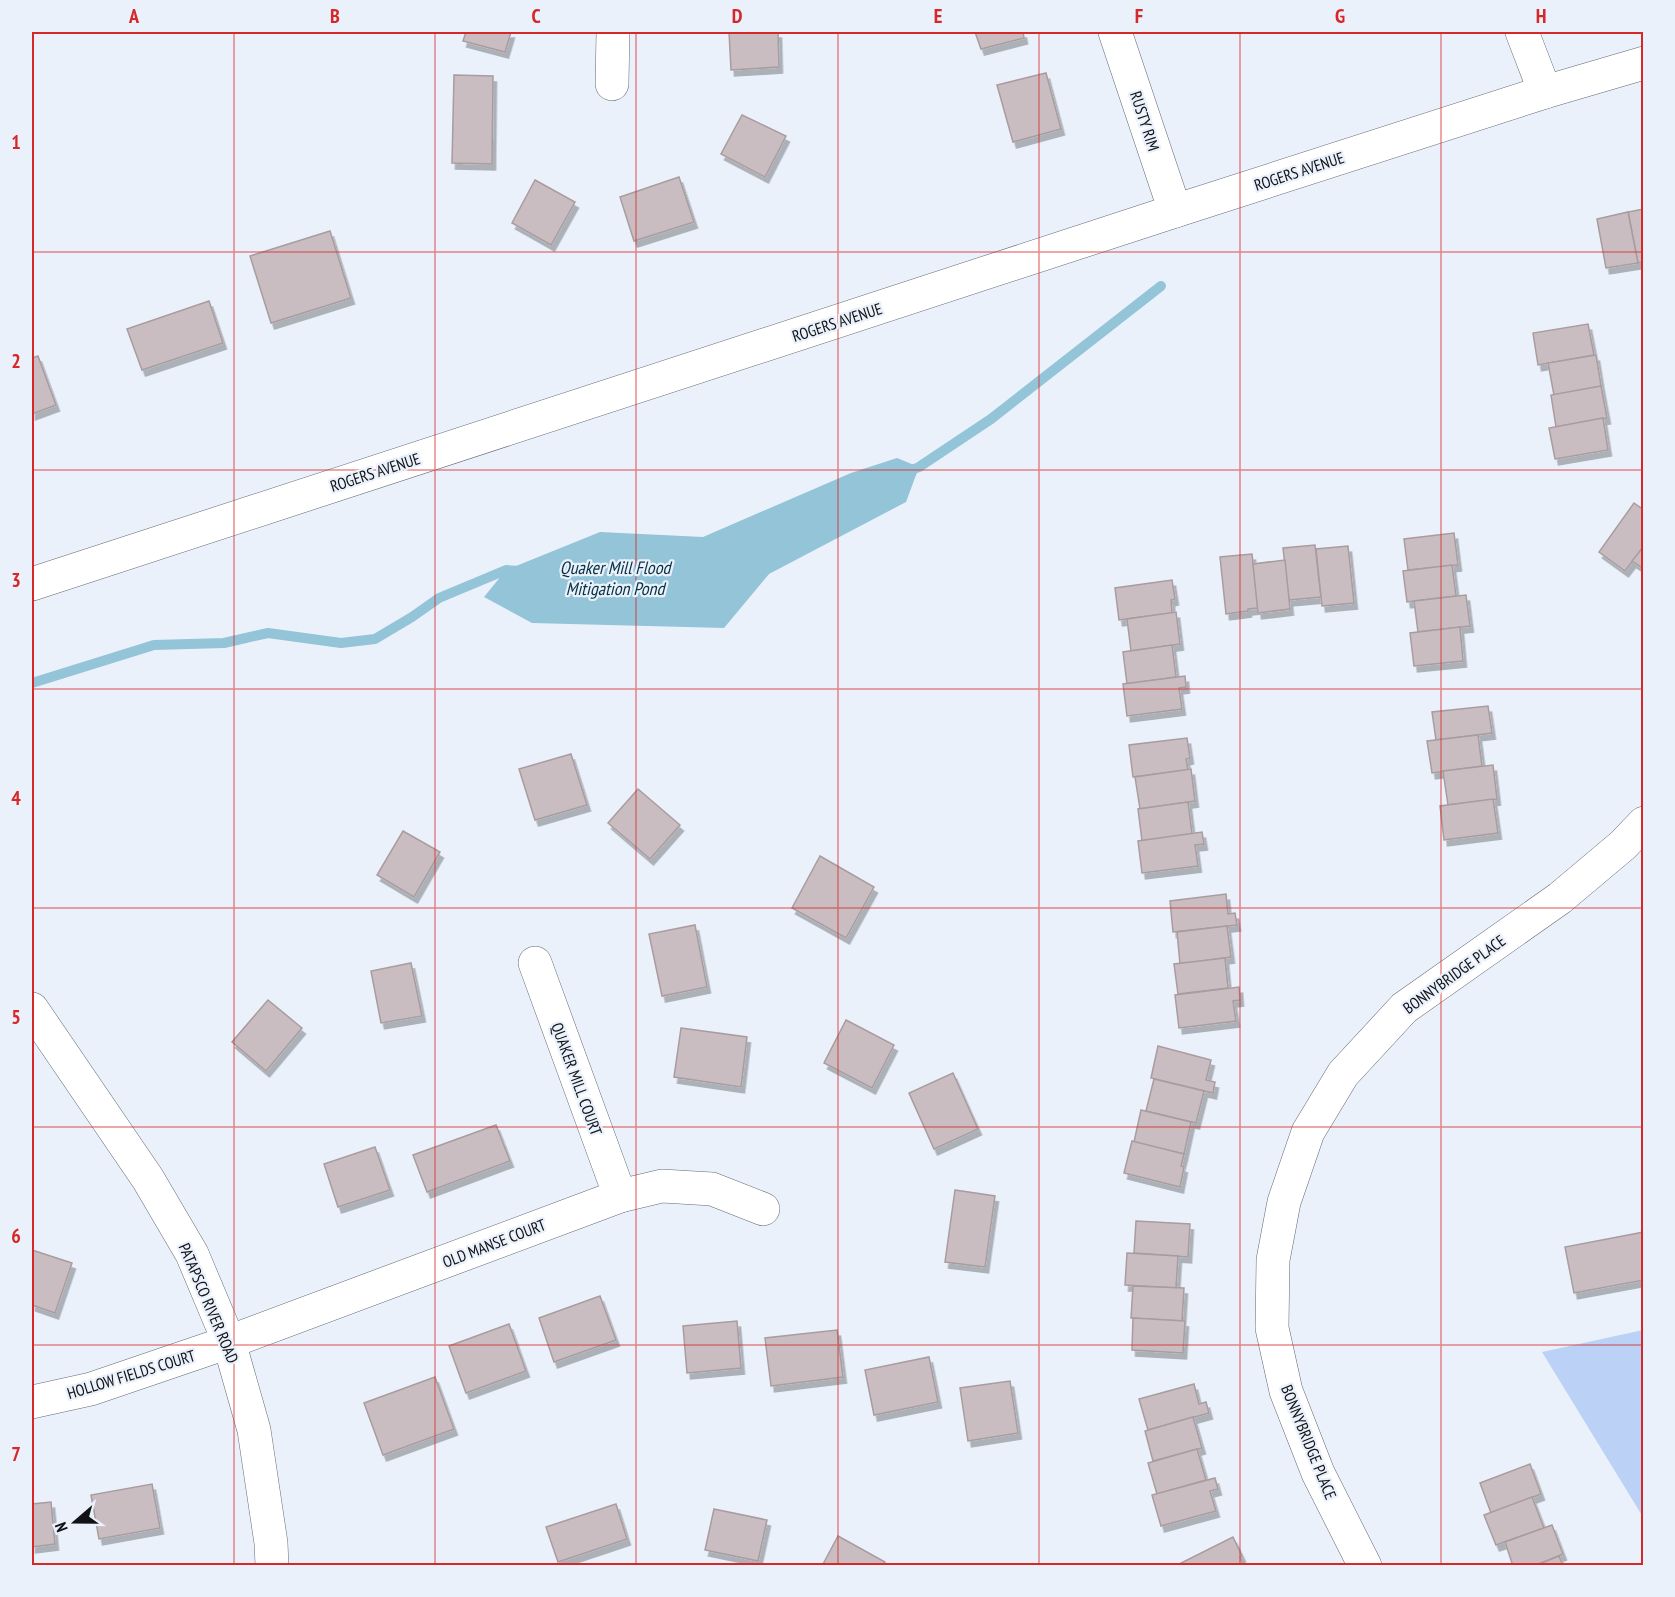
<svg xmlns="http://www.w3.org/2000/svg" width="1675" height="1597" font-family="'PT Sans Narrow',sans-serif">
  <style>
    .green { fill: #bbd1f5 }
    .water { fill: #93c4d8 }
    .lines { fill: none; stroke-linecap: round; stroke-linejoin: round }
    .stream { stroke: #93c4d8; stroke-width: 10 }
    .building { fill: #cabdc1; stroke: #a99c9f; stroke-width: 1.5; filter: url(#shadow) }
    .minor-casing { stroke: #656a74; stroke-width: 34 }
    .minor { stroke: #fff; stroke-width: 33 }
    .grid { fill: none; stroke: #d62828; stroke-width: 1.5; stroke-opacity: 0.55 }
    .labels { text-anchor: middle; stroke-width: 4.5; stroke-linejoin: round; paint-order: stroke }
    .street-label { font-size: 16px; fill: #101216; stroke: #eaf1fb }
    .water-label { font-size: 18px; font-style: italic; fill: #063342; stroke: #eaf1fb }
    .neatline { fill: none; stroke: #d62828; stroke-width: 2 }
    .grid-label { font-size: 20px; text-anchor: middle; font-weight: bold; fill: #d62828 }
  </style>
  <defs>
    <filter id="shadow"><feDropShadow dx="3.5" dy="6" stdDeviation="0" flood-color="#0004"/></filter>
  </defs>
  <rect width="100%" height="100%" fill="#eaf1fb"/>
  <polygon class="green" points="1643,1330 1644,1330 1643,1517 1542,1352"/>
  <polygon class="water" points="897,458 919,467 906,502 769,574 724,628 532,623 484,597 506,570 600,532 703,537 851,473"/>
  <g class="lines">
    <g class="stream">
      <polyline points="907,472 919,467 991,419 1161,286"/>
      <polyline points="32,683 154,645 224,643 268,633 341,643 375,639 412,617 439,598 506,570 519,571"/>
    </g>
  </g>
  <g class="building">
    <polygon points="466,32 511,32 505,52 463,41"/>
    <polygon points="729,32 778,32 779,67 731,70"/>
    <polygon points="975,32 1023,32 1024,38 981,49"/>
    <polygon points="1046,73 1061,129 1013,142 997,85"/>
    <polygon points="454,75 493,76 492,164 452,163"/>
    <polygon points="742,115 786,136 765,177 721,154"/>
    <polygon points="679,177 694,222 634,241 620,197"/>
    <polygon points="535,180 575,202 551,245 512,223"/>
    <polygon points="1644,209 1644,262 1638,263 1628,212"/>
    <polygon points="1628,212 1638,263 1606,268 1597,219"/>
    <polygon points="330,231 351,298 271,323 250,256"/>
    <polygon points="209,301 223,343 142,370 127,329"/>
    <polygon points="1588,324 1594,355 1538,365 1533,333"/>
    <polygon points="1596,355 1601,386 1554,395 1548,363"/>
    <polygon points="38,356 56,405 32,414 32,358"/>
    <polygon points="1601,386 1607,418 1556,427 1551,395"/>
    <polygon points="1603,418 1608,450 1555,459 1549,428"/>
    <polygon points="1634,503 1644,510 1644,546 1625,571 1599,552"/>
    <polygon points="1454,533 1458,565 1408,570 1404,539"/>
    <polygon points="1315,545 1321,597 1289,600 1283,548"/>
    <polygon points="1348,546 1354,603 1322,606 1316,549"/>
    <polygon points="1644,546 1644,569 1632,561"/>
    <polygon points="1252,554 1258,608 1248,609 1248,611 1226,614 1220,557"/>
    <polygon points="1285,560 1290,609 1258,613 1253,564"/>
    <polygon points="1452,565 1456,596 1407,602 1403,571"/>
    <polygon points="1172,580 1175,599 1171,600 1172,613 1119,620 1115,588"/>
    <polygon points="1466,595 1470,626 1418,632 1414,601"/>
    <polygon points="1176,612 1180,644 1131,651 1127,619"/>
    <polygon points="1460,627 1463,661 1414,666 1410,633"/>
    <polygon points="1172,645 1176,677 1127,684 1123,652"/>
    <polygon points="1185,676 1186,687 1179,688 1182,709 1127,716 1123,684"/>
    <polygon points="1488,706 1492,733 1436,740 1432,712"/>
    <polygon points="1478,735 1482,766 1432,773 1427,741"/>
    <polygon points="1187,738 1190,758 1186,759 1188,770 1133,777 1129,745"/>
    <polygon points="571,754 587,805 535,820 519,769"/>
    <polygon points="1493,765 1497,799 1448,805 1443,771"/>
    <polygon points="1191,769 1195,801 1140,809 1135,777"/>
    <polygon points="638,789 680,825 650,859 608,823"/>
    <polygon points="1493,799 1498,833 1444,840 1440,806"/>
    <polygon points="1188,802 1192,834 1142,841 1138,809"/>
    <polygon points="403,831 440,852 414,897 377,875"/>
    <polygon points="1202,832 1204,844 1195,845 1198,866 1142,873 1138,841"/>
    <polygon points="820,856 874,887 846,938 792,908"/>
    <polygon points="1226,894 1228,914 1235,913 1237,925 1173,932 1170,901"/>
    <polygon points="695,925 707,987 662,996 649,934"/>
    <polygon points="1227,926 1231,957 1180,964 1177,932"/>
    <polygon points="1225,958 1228,988 1178,994 1174,964"/>
    <polygon points="411,963 422,1016 381,1023 371,971"/>
    <polygon points="1239,987 1240,1000 1233,1001 1236,1021 1179,1028 1175,995"/>
    <polygon points="268,1000 302,1028 266,1071 232,1042"/>
    <polygon points="846,1020 894,1045 872,1088 824,1063"/>
    <polygon points="681,1028 747,1037 741,1087 674,1077"/>
    <polygon points="1158,1046 1211,1060 1206,1080 1215,1082 1213,1093 1151,1078"/>
    <polygon points="953,1073 978,1129 934,1149 909,1093"/>
    <polygon points="1154,1079 1204,1091 1196,1123 1146,1111"/>
    <polygon points="1141,1110 1191,1122 1184,1154 1134,1142"/>
    <polygon points="496,1125 510,1161 427,1192 413,1155"/>
    <polygon points="1132,1141 1184,1154 1181,1166 1184,1167 1180,1187 1124,1173"/>
    <polygon points="375,1147 390,1190 338,1207 324,1164"/>
    <polygon points="955,1190 995,1196 985,1267 945,1262"/>
    <polygon points="1136,1221 1190,1224 1188,1257 1134,1253"/>
    <polygon points="1644,1232 1644,1280 1574,1293 1565,1247"/>
    <polygon points="32,1250 72,1263 55,1313 32,1305"/>
    <polygon points="1127,1253 1178,1256 1176,1288 1125,1285"/>
    <polygon points="1133,1286 1184,1288 1182,1321 1131,1318"/>
    <polygon points="600,1296 616,1340 554,1362 539,1318"/>
    <polygon points="1133,1318 1185,1321 1183,1353 1132,1350"/>
    <polygon points="737,1321 741,1368 687,1373 683,1326"/>
    <polygon points="509,1324 526,1371 466,1393 449,1346"/>
    <polygon points="837,1330 843,1377 771,1386 765,1338"/>
    <polygon points="929,1357 938,1402 874,1415 865,1370"/>
    <polygon points="435,1377 454,1429 383,1455 364,1403"/>
    <polygon points="1010,1381 1018,1433 968,1441 960,1388"/>
    <polygon points="1194,1384 1199,1404 1206,1402 1209,1413 1148,1430 1139,1399"/>
    <polygon points="1193,1417 1202,1448 1153,1461 1145,1431"/>
    <polygon points="1197,1449 1206,1480 1157,1494 1148,1463"/>
    <polygon points="1530,1464 1541,1494 1491,1513 1480,1483"/>
    <polygon points="1215,1478 1218,1489 1210,1491 1216,1511 1161,1526 1152,1495"/>
    <polygon points="152,1484 160,1528 99,1539 91,1495"/>
    <polygon points="1532,1497 1544,1528 1496,1545 1484,1515"/>
    <polygon points="51,1502 55,1544 32,1547 32,1504"/>
    <polygon points="616,1504 627,1539 558,1562 546,1527"/>
    <polygon points="714,1509 767,1520 758,1561 705,1550"/>
    <polygon points="1552,1525 1563,1554 1534,1566 1513,1566 1505,1542"/>
    <polygon points="838,1536 885,1562 882,1566 822,1566"/>
    <polygon points="1233,1537 1242,1556 1240,1557 1244,1566 1183,1566 1181,1563"/>
    <polygon points="1559,1556 1563,1566 1534,1566"/>
  </g>
  <g class="lines">
    <defs>
      <g id="minor">
        <polyline points="1115,32 1175,211"/>
        <polyline points="1522,32 1545,92"/>
        <polyline points="612,84 613,32"/>
        <polyline points="32,584 1175,211 1545,92 1644,63"/>
        <polyline points="535,963 620,1196"/>
        <polyline points="32,1009 148,1179 192,1254 229,1342 254,1430 271,1543 272,1566"/>
        <polyline points="32,1402 91,1389 229,1342 620,1196 662,1186 712,1189 763,1209"/>
        <polyline points="1365,1566 1318,1473 1286,1391 1272,1328 1273,1260 1284,1202 1308,1132 1343,1074 1404,1008 1560,898 1623,845 1644,823"/>
      </g>
    </defs>
    <use href="#minor" class="minor-casing"/>
    <use href="#minor" class="minor"/>
  </g>
  <path class="grid" d="M234,32V1566M435,32V1566M636,32V1566M838,32V1566M1039,32V1566M1240,32V1566M1441,32V1566M32,252H1644M32,470H1644M32,689H1644M32,908H1644M32,1127H1644M32,1345H1644"/>
  <g class="labels">
    <g class="street-label">
      <text transform="translate(1145 121) rotate(72)" y="6">RUSTY RIM</text>
      <text transform="translate(1299 171) rotate(-18)" y="6">ROGERS AVENUE</text>
      <text transform="translate(837 322) rotate(-18)" y="6">ROGERS AVENUE</text>
      <text transform="translate(375 472) rotate(-18)" y="6">ROGERS AVENUE</text>
      <text transform="translate(1454 974) rotate(-36)" y="6">BONNYBRIDGE PLACE</text>
      <text transform="translate(577 1079) rotate(70)" y="6">QUAKER MILL COURT</text>
      <text transform="translate(494 1243) rotate(-21)" y="6">OLD MANSE COURT</text>
      <text transform="translate(209 1303) rotate(67)" y="6">PATAPSCO RIVER ROAD</text>
      <text transform="translate(131 1374) rotate(-17)" y="6">HOLLOW FIELDS COURT</text>
      <text transform="translate(1309 1442) rotate(68)" y="6">BONNYBRIDGE PLACE</text>
    </g>
    <g class="water-label">
      <text x="615" y="574">Quaker Mill Flood<tspan x="615" dy="21">Mitigation Pond</tspan></text>
    </g>
  </g>
  <rect width="1675" height="1597" fill="none" stroke="#eaf1fb" stroke-width="66"/>
  <g transform="translate(75 1522) rotate(250)" stroke="#eaf1fb" stroke-width="4.5" paint-order="stroke">
  <path d="M0-4.5L10 22L0 15L-10 22Z" fill="#101216"/>
  <text y="-9" font-size="16" font-weight="bold" text-anchor="middle" fill="#101216">N</text>
  </g>
  <rect x="33" y="33" width="1609" height="1531" class="neatline"/>
  <g class="grid-label">
    <text x="134" y="23">A</text>
    <text x="335" y="23">B</text>
    <text x="536" y="23">C</text>
    <text x="737" y="23">D</text>
    <text x="938" y="23">E</text>
    <text x="1139" y="23">F</text>
    <text x="1340" y="23">G</text>
    <text x="1541" y="23">H</text>
    <text x="16" y="149">1</text>
    <text x="16" y="368">2</text>
    <text x="16" y="587">3</text>
    <text x="16" y="805">4</text>
    <text x="16" y="1024">5</text>
    <text x="16" y="1243">6</text>
    <text x="16" y="1461">7</text>
  </g>
</svg>
